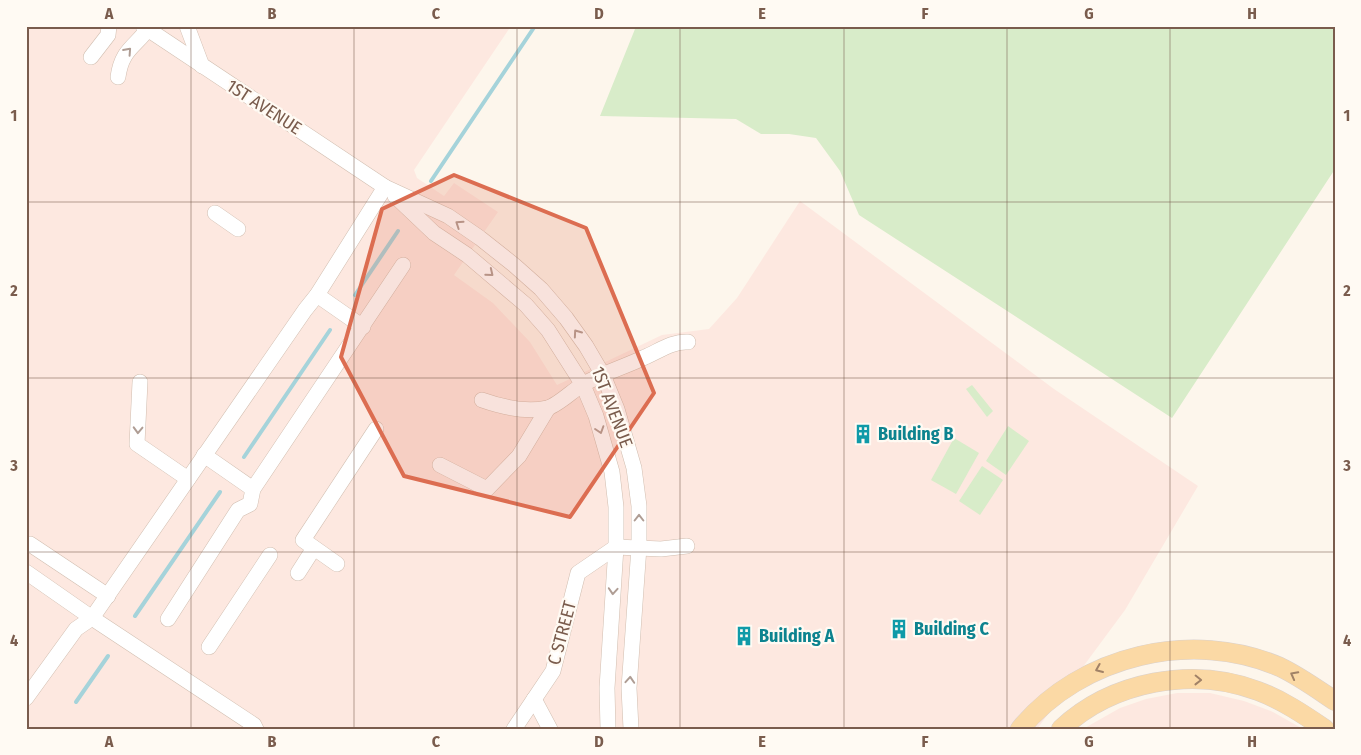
<svg xmlns="http://www.w3.org/2000/svg" width="1361" height="755" font-family="'Fira Sans Condensed',sans-serif">
  <style>
    .commercial { fill: #fde8e0 }
    .green { fill: #d8ecc9 }
    .lines { fill: none; stroke-linecap: round; stroke-linejoin: round }
    .stream { stroke: #a5d3da; stroke-width: 4 }
    .minor-casing { stroke: #d1beb0; stroke-width: 16 }
    .major-casing { stroke: #dad1cd; stroke-width: 20 }
    .minor { stroke: #fff; stroke-width: 15 }
    .major { stroke: #fbd9a5; stroke-width: 19 }
    .oneway { stroke: #af9d94 }
    .oneway2 { stroke: #a18267 }
    .marked { fill: #dc6d51; fill-opacity: 0.2; stroke: #dc6d51; stroke-width: 4; stroke-linejoin: round }
    .grid { fill: none; stroke: #7a5c4d; stroke-width: 1; stroke-opacity: 0.55 }
    .labels { text-anchor: middle; stroke-width: 4.5; stroke-linejoin: round; paint-order: stroke }
    .street-label { font-size: 18px; fill: #7a5c4d; stroke: #fffaf3 }
    .culture-label { font-size: 18px; font-weight: bold; fill: #0d838f; stroke: #fffaf3; text-anchor: start }
    .neatline { fill: none; stroke: #7a5c4d; stroke-width: 2 }
    .grid-label { font-size: 16px; text-anchor: middle; font-weight: bold; fill: #7a5c4d }
  </style>
  <rect width="100%" height="100%" fill="#fdf6ec"/>
  <g class="commercial">
    <polygon points="26,26 511,26 414,170 417,178 444,196 454,183 498,212 454,275 493,303 530,342 557,385 662,335 709,329 737,298 800,201 1054,389 1198,486 1125,610 1037,729 26,729"/>
    <polygon points="1177,693 1210,693 1244,701 1273,712 1303,729 1083,729 1120,708 1146,699"/>
  </g>
  <g class="green">
    <polygon points="633,26 1335,26 1335,169 1172,418 859,215 840,171 816,138 789,134 761,134 736,119 600,116 635,29"/>
    <polygon points="972,385 993,411 987,417 966,389"/>
    <polygon points="1008,426 1029,441 1006,475 986,461"/>
    <polygon points="954,438 979,453 956,494 931,480"/>
    <polygon points="982,466 1003,480 980,515 959,501"/>
  </g>
  <g class="lines">
    <g class="stream">
      <polyline points="431,181 535,26"/>
      <polyline points="355,295 398,231"/>
      <polyline points="244,457 330,330"/>
      <polyline points="135,616 220,492"/>
      <polyline points="76,702 108,656"/>
    </g>
    <defs>
      <g id="minor">
        <polyline points="143,26 385,187 448,216 480,238 514,265 541,289 566,318 586,346 603,375 617,409 634,468 639,506 639,547 629,688 631,729"/>
        <polyline points="187,26 202,66"/>
        <polyline points="91,57 108,35 109,26"/>
        <path d="M118,77C122,48 136,47 150,26"/>
        <polyline points="395,196 434,233 467,255 526,305 548,330 583,385 596,416 612,472 616,507 616,547 607,688 608,729"/>
        <polyline points="215,213 238,229"/>
        <polyline points="317,295 363,327"/>
        <polyline points="140,382 137,444 188,479"/>
        <path d="M482,400C502,407 526,413 547,408C557,406 572,391 582,385C602,373 625,367 645,357C659,351 673,341 688,342"/>
        <polyline points="204,455 253,489"/>
        <polyline points="440,465 487,489 519,456 548,408"/>
        <polyline points="30,544 108,596"/>
        <polyline points="337,564 303,540 376,429"/>
        <polyline points="26,572 92,618 254,725 256,729"/>
        <polyline points="298,573 314,548"/>
        <polyline points="168,619 238,510 250,504 253,489 403,265"/>
        <polyline points="209,647 270,555"/>
        <polyline points="26,698 76,629 92,618 305,310 317,295 385,187"/>
        <polyline points="534,699 550,729"/>
        <polyline points="514,729 553,671 578,573 616,547 661,549 687,546"/>
      </g>
      <g id="major">
        <path d="M1020,729C1081,655 1192,629 1280,667C1299,676 1317,689 1335,701"/>
        <path d="M1061,729C1112,681 1193,666 1258,691C1282,700 1303,714 1325,729"/>
      </g>
    </defs>
    <use href="#minor" class="minor-casing"/>
    <use href="#major" class="major-casing"/>
    <use href="#minor" class="minor"/>
    <use href="#major" class="major"/>
  </g>
  <defs><path id="oneway-chevron" d="M-2-3.5L2.5 0L-2 3.5" fill="none" stroke-width="1.6" stroke-linecap="round" stroke-linejoin="round" transform="scale(1.25)"/></defs>
  <g class="oneway">
    <use href="#oneway-chevron" transform="translate(128 51) rotate(-48)"/>
    <use href="#oneway-chevron" transform="translate(459 224) rotate(-146)"/>
    <use href="#oneway-chevron" transform="translate(490 273) rotate(39)"/>
    <use href="#oneway-chevron" transform="translate(577 333) rotate(-125)"/>
    <use href="#oneway-chevron" transform="translate(138 430) rotate(92)"/>
    <use href="#oneway-chevron" transform="translate(600 430) rotate(72)"/>
    <use href="#oneway-chevron" transform="translate(639 518) rotate(-90)"/>
    <use href="#oneway-chevron" transform="translate(613 591) rotate(94)"/>
    <use href="#oneway-chevron" transform="translate(630 680) rotate(-86)"/>
  </g>
  <g class="oneway2">
    <use href="#oneway-chevron" transform="translate(1099 669) rotate(157)"/>
    <use href="#oneway-chevron" transform="translate(1294 675) rotate(-152)"/>
    <use href="#oneway-chevron" transform="translate(1198 680) rotate(1)"/>
  </g>
  <path class="marked" d="M454,175L586,228L654,393L570,517L404,476L341,357L382,209Z"/>
  <path class="grid" d="M191,26V729M354,26V729M517,26V729M680,26V729M844,26V729M1007,26V729M1170,26V729M26,202H1335M26,378H1335M26,552H1335"/>
  <defs>
    <symbol id="building-bare" viewBox="-9 -9 18 18"><path d="M-4-6H4V6H1V3H-1V6H-4ZM-2.5-4.3h1.7v1.8h-1.7ZM.8-4.3h1.7v1.8H.8ZM-2.5-1h1.7V.8h-1.7ZM.8-1h1.7V.8H.8Z" fill="#0f9aa8" stroke="#fffaf3" stroke-width="2.5" paint-order="stroke"/></symbol>
  </defs>
  <g fill-rule="evenodd">
    <use href="#building-bare" x="849" y="420" width="28" height="28"/>
    <use href="#building-bare" x="885" y="615" width="28" height="28"/>
    <use href="#building-bare" x="730" y="622" width="28" height="28"/>
  </g>
  <g class="labels">
    <g class="street-label">
      <text transform="translate(264 107) rotate(33)" y="6">1ST AVENUE</text>
      <text transform="translate(612 407) rotate(69)" y="6">1ST AVENUE</text>
      <text transform="translate(562 633) rotate(-75)" y="6">C STREET</text>
    </g>
    <g class="culture-label">
      <text x="878" y="440">Building B</text>
      <text x="914" y="635">Building C</text>
      <text x="759" y="642">Building A</text>
    </g>
  </g>
  <rect width="1361" height="755" fill="none" stroke="#fffaf3" stroke-width="55"/>
  <rect x="28" y="28" width="1306" height="700" class="neatline"/>
  <g class="grid-label">
    <text x="109" y="19">A</text>
    <text x="272" y="19">B</text>
    <text x="436" y="19">C</text>
    <text x="599" y="19">D</text>
    <text x="762" y="19">E</text>
    <text x="925" y="19">F</text>
    <text x="1089" y="19">G</text>
    <text x="1252" y="19">H</text>
    <text x="14" y="121">1</text>
    <text x="1347" y="121">1</text>
    <text x="14" y="296">2</text>
    <text x="1347" y="296">2</text>
    <text x="14" y="471">3</text>
    <text x="1347" y="471">3</text>
    <text x="14" y="646">4</text>
    <text x="1347" y="646">4</text>
    <text x="109" y="747">A</text>
    <text x="272" y="747">B</text>
    <text x="436" y="747">C</text>
    <text x="599" y="747">D</text>
    <text x="762" y="747">E</text>
    <text x="925" y="747">F</text>
    <text x="1089" y="747">G</text>
    <text x="1252" y="747">H</text>
  </g>
</svg>
